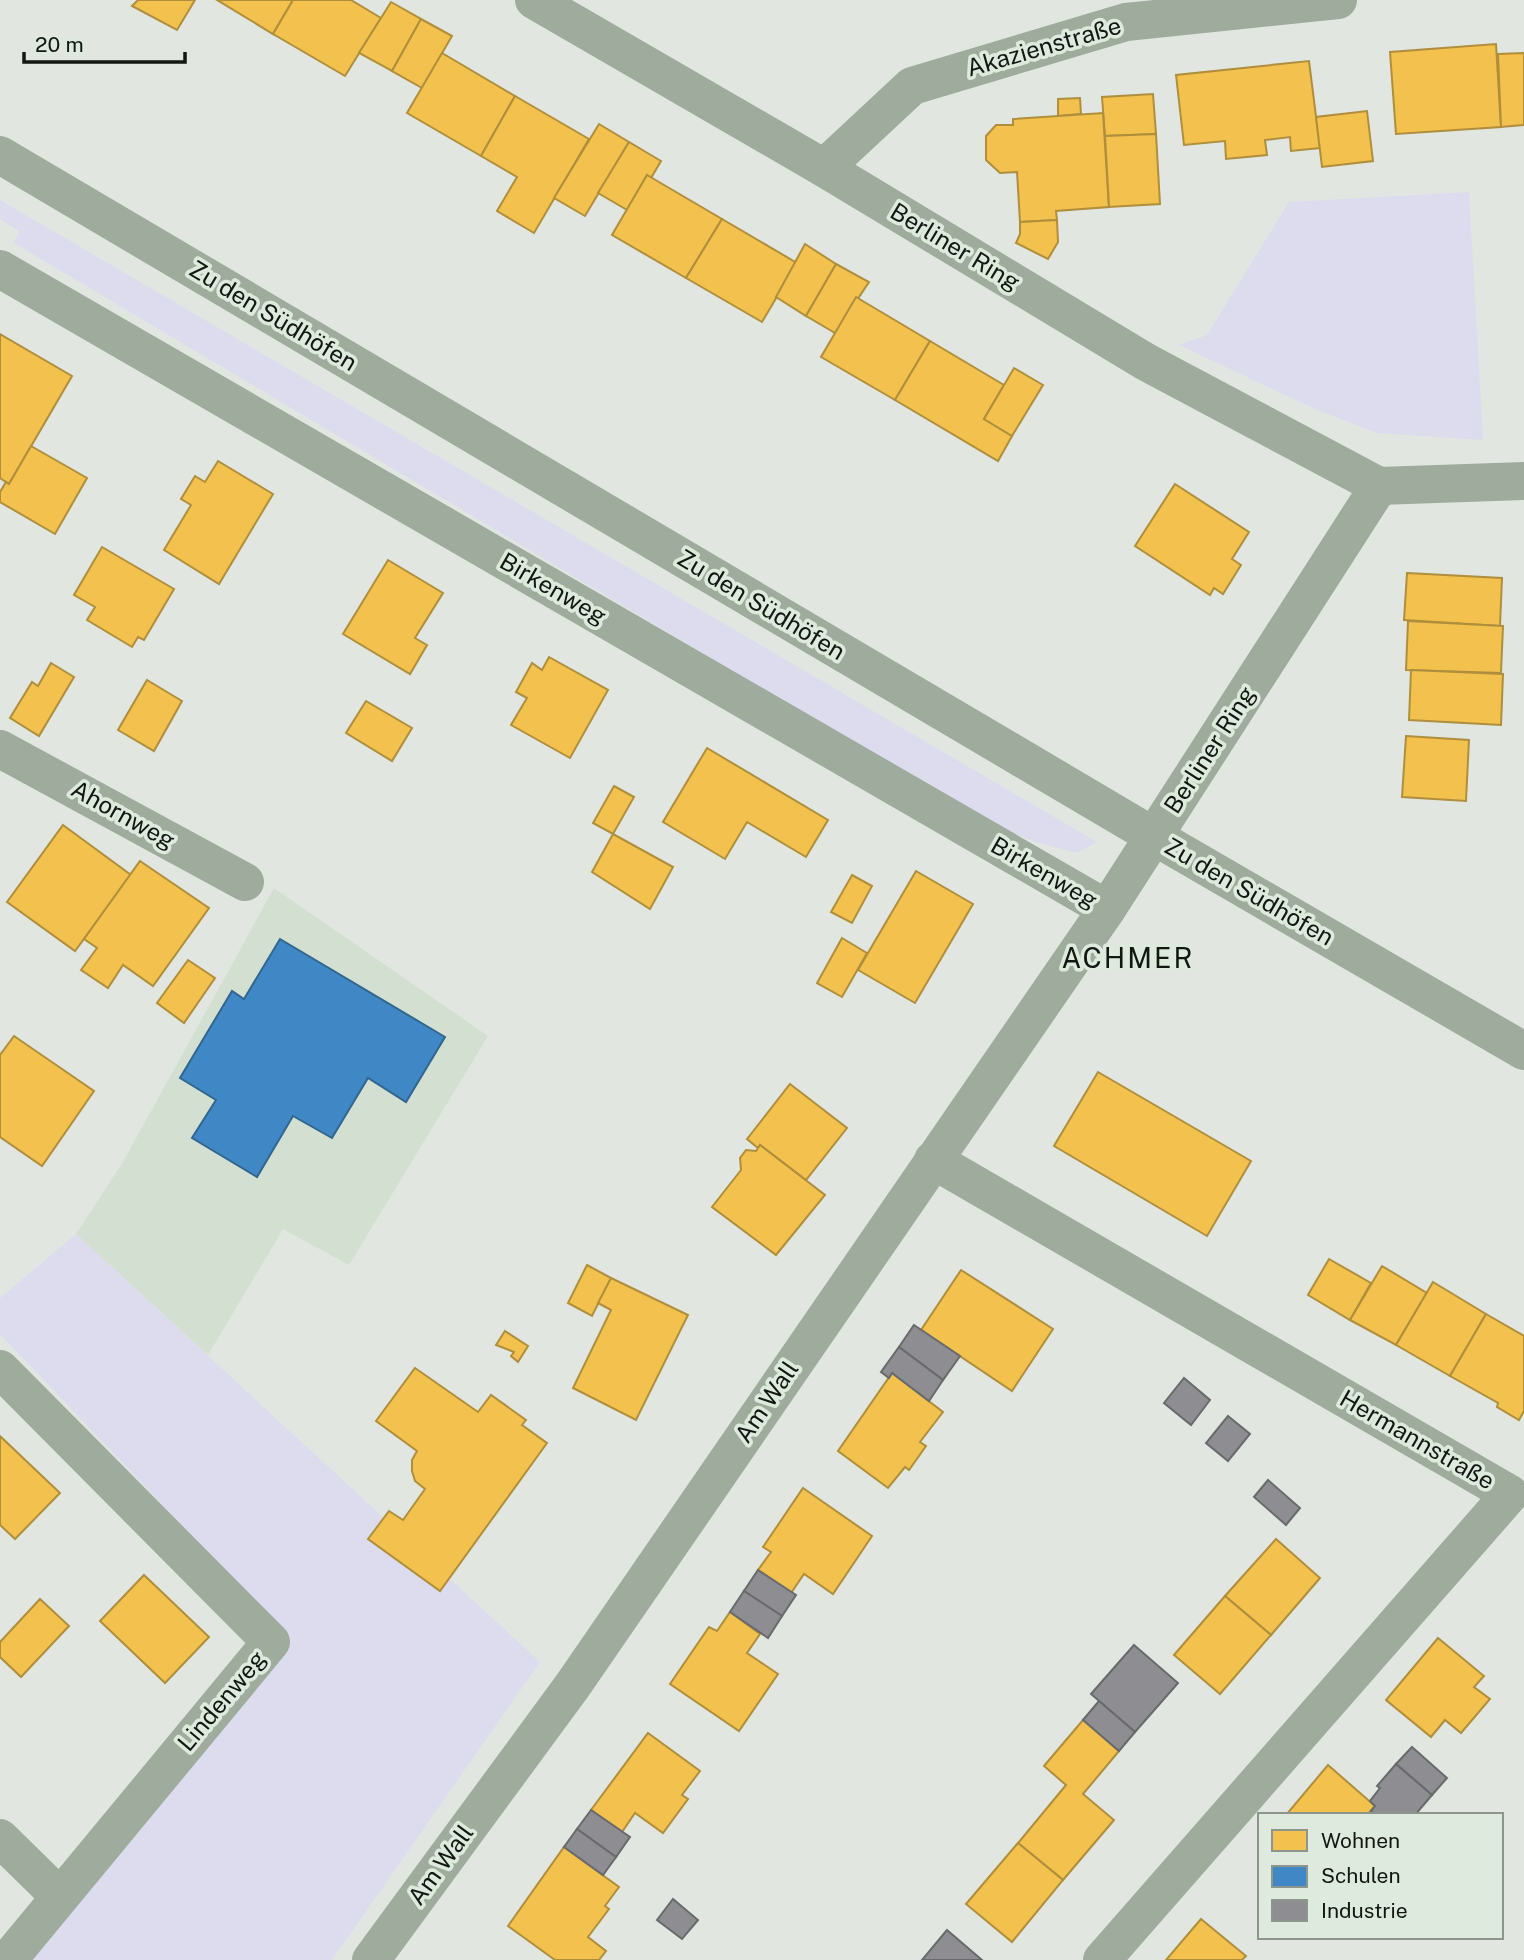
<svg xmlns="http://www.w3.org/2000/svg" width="1524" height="1960" font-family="'Public Sans',sans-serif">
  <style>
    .built { fill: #d3dfd1 }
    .green { fill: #dddbee }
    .homes { fill: #f2c14e; stroke: #af8e3c; stroke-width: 2 }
    .schools { fill: #3f88c5; stroke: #32668f; stroke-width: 2 }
    .industry { fill: #8d8d92; stroke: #686a6c; stroke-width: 2 }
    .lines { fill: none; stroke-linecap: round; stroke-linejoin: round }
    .minor { stroke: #9fac9d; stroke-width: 38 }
    .tertiary { stroke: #9fac9d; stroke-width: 38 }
    .labels { text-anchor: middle; stroke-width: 7; stroke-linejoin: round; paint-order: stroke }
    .street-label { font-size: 24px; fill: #131712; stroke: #deeadd }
    .quarter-label { font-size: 28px; letter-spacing: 2px; fill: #131712; stroke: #deeadd }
  </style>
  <rect width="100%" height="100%" fill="#e1e7e0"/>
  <polygon class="built" points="274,888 488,1036 349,1265 283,1229 208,1355 76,1234 123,1162"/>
  <g class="green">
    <polygon points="1469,192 1483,440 1377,433 1317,410 1179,345 1207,335 1289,202"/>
    <polygon points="0,200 1097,842 1077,853 1033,841 983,820 14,243 19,231 0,219"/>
    <polygon points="76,1234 540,1662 332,1960 32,1960 288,1637 0,1334 0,1298"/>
  </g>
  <g class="homes">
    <polygon points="138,0 195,0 177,30 132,6"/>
    <polygon points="217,0 293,0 273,34"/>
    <polygon points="293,0 351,0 381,18 345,76 273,34"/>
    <polygon points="391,2 421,19 392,71 359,53"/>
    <polygon points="421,19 452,36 422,88 392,71"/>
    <polygon points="1496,44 1501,127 1396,134 1390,52"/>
    <polygon points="442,53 515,96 481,156 407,113"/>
    <polygon points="1524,53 1524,125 1501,127 1498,54"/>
    <polygon points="1309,61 1320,148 1291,151 1290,137 1265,140 1267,155 1226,159 1225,141 1184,145 1176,75"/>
    <polygon points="1153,94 1156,134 1105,136 1102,97"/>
    <polygon points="515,96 589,139 534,233 497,211 517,177 481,156"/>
    <polygon points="1080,98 1081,114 1058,116 1058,99"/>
    <polygon points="1367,111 1373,161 1322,167 1316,117"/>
    <polygon points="1103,113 1109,207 1056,211 1057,220 1020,222 1017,172 1000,173 986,160 986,136 996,125 1013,125 1013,119"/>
    <polygon points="599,124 629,142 585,216 554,198"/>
    <polygon points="1156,134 1160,204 1109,207 1105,136"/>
    <polygon points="629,142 661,161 651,178 647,175 627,210 598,193"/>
    <polygon points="647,175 722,219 686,278 612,235"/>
    <polygon points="722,219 797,263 762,322 686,278"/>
    <polygon points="1057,220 1058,242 1048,259 1016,243 1020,234 1020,222"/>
    <polygon points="805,244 836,264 806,316 776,297"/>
    <polygon points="836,264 869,282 835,333 806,316"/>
    <polygon points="856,297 930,341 895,400 821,357"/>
    <polygon points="0,334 72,376 9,484 0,478"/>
    <polygon points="930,341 1004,385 984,419 1012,436 998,461 895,400"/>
    <polygon points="1014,368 1043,385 1012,436 984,419"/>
    <polygon points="31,446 87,478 55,534 0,502 0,492 6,482 9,484"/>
    <polygon points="218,461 273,494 219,584 164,550 191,505 181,499 195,476 205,482"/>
    <polygon points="1175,484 1249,532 1232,559 1241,565 1223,594 1214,588 1210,595 1135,546"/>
    <polygon points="102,547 174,589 144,640 138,637 132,647 87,620 95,607 74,595"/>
    <polygon points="388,560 443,593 415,638 427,645 410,674 343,634"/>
    <polygon points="1407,573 1502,578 1500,626 1404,620"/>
    <polygon points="1408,621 1503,626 1501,673 1406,670"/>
    <polygon points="549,657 608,690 570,758 511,725 527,698 516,692 532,663 542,670"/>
    <polygon points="51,663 74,677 39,736 10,718 32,682 38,686"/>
    <polygon points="1411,670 1503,674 1501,725 1409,720"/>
    <polygon points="147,680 182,701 154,751 118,730"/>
    <polygon points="366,701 412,728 392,761 346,733"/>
    <polygon points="1406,736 1469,740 1466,801 1402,797"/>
    <polygon points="707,748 828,820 806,857 747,822 725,859 663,822"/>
    <polygon points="614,786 634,797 613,834 593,823"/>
    <polygon points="63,825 131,875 75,951 7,902"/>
    <polygon points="613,834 673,867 650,909 592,872"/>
    <polygon points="140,861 209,908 153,986 123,965 108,988 81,970 97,948 84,939"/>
    <polygon points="916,871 973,904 915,1003 858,970"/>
    <polygon points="852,875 872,886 852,923 831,912"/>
    <polygon points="842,938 867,953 842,997 817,983"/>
    <polygon points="188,960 215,978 184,1023 157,1003"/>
    <polygon points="14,1036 94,1091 42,1166 0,1137 0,1055"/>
    <polygon points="1098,1072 1251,1161 1207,1236 1054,1146"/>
    <polygon points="790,1084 847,1128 806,1180 760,1145 758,1148 747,1139"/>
    <polygon points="760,1145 825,1195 776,1255 712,1207 741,1170 740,1158 746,1150 756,1151"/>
    <polygon points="1329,1259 1371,1283 1350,1320 1308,1295"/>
    <polygon points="587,1265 611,1278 592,1316 568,1303"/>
    <polygon points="1382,1266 1427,1293 1396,1345 1350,1320"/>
    <polygon points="961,1270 1053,1329 1012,1391 921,1330"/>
    <polygon points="611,1278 688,1315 636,1420 573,1388 611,1310 598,1303"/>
    <polygon points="1433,1282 1486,1314 1450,1376 1396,1345"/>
    <polygon points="1486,1314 1524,1336 1524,1411 1519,1420 1497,1407 1498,1403 1450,1376"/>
    <polygon points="505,1331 528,1346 518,1362 511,1356 514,1352 496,1345"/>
    <polygon points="415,1368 478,1412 491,1395 526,1420 522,1425 547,1443 440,1591 368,1539 389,1511 403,1520 425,1489 415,1481 412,1471 412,1460 417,1451 376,1421"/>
    <polygon points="892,1373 943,1412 920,1442 926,1446 909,1470 905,1467 888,1488 838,1451"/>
    <polygon points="0,1436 60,1493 15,1539 0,1525"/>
    <polygon points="803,1488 872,1536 833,1594 804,1574 791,1593 758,1570 771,1552 763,1547"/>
    <polygon points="1276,1539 1320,1578 1271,1635 1225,1596"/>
    <polygon points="144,1575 209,1637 165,1683 100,1621"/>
    <polygon points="1225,1596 1271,1635 1220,1694 1174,1655"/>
    <polygon points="40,1599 69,1626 21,1677 0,1657 0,1642"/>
    <polygon points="730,1612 760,1634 747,1653 778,1674 739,1731 670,1684 709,1627 717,1631"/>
    <polygon points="1438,1638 1484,1676 1474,1687 1490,1699 1461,1733 1445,1720 1431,1737 1386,1700"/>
    <polygon points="1083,1720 1119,1751 1083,1794 1114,1820 1063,1880 1018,1843 1066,1785 1044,1766"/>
    <polygon points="648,1733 700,1771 682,1795 688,1799 663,1833 635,1813 622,1832 591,1810"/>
    <polygon points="1328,1765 1375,1806 1367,1815 1286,1815"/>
    <polygon points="1018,1843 1063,1880 1012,1942 966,1904"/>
    <polygon points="564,1847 619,1887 605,1906 609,1909 588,1937 606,1951 599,1960 555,1960 508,1926"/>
    <polygon points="1201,1919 1246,1956 1242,1960 1166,1960"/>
  </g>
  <polygon class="schools" points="280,939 445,1037 406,1102 368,1078 332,1138 293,1116 257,1177 192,1138 216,1100 180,1078 232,991 244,999"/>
  <g class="industry">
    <polygon points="914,1325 960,1356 943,1380 899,1347"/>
    <polygon points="899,1347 943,1380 929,1401 892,1373 889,1378 881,1372"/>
    <polygon points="1184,1378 1210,1400 1191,1425 1164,1403"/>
    <polygon points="1228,1416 1250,1434 1228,1461 1206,1443"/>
    <polygon points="1268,1480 1300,1508 1286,1525 1254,1497"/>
    <polygon points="758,1570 796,1595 782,1616 744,1591"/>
    <polygon points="744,1591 782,1616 768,1638 730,1612"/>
    <polygon points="1134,1645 1178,1683 1135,1732 1091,1694"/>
    <polygon points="1099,1701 1135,1732 1119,1751 1083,1720"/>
    <polygon points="1412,1747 1447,1778 1432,1795 1396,1764"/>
    <polygon points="1396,1764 1432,1795 1415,1815 1375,1815 1371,1811 1375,1806 1370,1801 1380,1788 1377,1786"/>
    <polygon points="591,1810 630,1837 616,1857 577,1829"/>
    <polygon points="577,1829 616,1857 603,1875 564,1847"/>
    <polygon points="673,1899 698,1920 682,1939 657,1920"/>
    <polygon points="947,1930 982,1960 922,1960"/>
  </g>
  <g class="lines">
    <g class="minor">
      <polyline points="534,0 824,168 1146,362 1379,486 1524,481"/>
      <polyline points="824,168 912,86 1126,22 1338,0"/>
      <polyline points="0,269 1107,909"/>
      <polyline points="0,749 245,882"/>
      <polyline points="933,1160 1510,1494 1102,1960"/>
      <polyline points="0,1369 271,1642 8,1960"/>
      <polyline points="0,1838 58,1895"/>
      <polyline points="371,1960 573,1685 1107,909 1379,486"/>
    </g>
    <polyline class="tertiary" points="0,155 1155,837 1524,1051"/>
  </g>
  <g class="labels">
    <g class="street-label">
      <text transform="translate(1044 47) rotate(-16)" y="8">Akazienstraße</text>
      <text transform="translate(955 247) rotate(31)" y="8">Berliner Ring</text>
      <text transform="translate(273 316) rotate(31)" y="8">Zu den Südhöfen</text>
      <text transform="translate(553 589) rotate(30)" y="8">Birkenweg</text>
      <text transform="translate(761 605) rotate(31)" y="8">Zu den Südhöfen</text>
      <text transform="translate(1210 750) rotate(-57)" y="8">Berliner Ring</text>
      <text transform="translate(123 815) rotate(29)" y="8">Ahornweg</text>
      <text transform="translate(1044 873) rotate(30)" y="8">Birkenweg</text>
      <text transform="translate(1249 892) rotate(30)" y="8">Zu den Südhöfen</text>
      <text transform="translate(767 1402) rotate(-56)" y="8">Am Wall</text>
      <text transform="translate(1417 1440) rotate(30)" y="8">Hermannstraße</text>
      <text transform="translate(222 1701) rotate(-50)" y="8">Lindenweg</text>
      <text transform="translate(441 1865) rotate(-54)" y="8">Am Wall</text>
    </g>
    <g class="quarter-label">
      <text x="1128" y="968">ACHMER</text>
    </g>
  </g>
  <rect x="1258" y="1813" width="245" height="126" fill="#deeadd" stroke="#8d968c" stroke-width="2"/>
  <rect x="1272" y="1830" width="35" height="21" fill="#f2c14e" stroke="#8d968c" stroke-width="2"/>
  <text x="1321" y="1848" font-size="21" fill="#131712">Wohnen</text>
  <rect x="1272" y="1866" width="35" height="21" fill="#3f88c5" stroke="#8d968c" stroke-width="2"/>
  <text x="1321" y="1883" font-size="21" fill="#131712">Schulen</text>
  <rect x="1272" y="1900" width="35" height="21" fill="#8d8d92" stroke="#8d968c" stroke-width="2"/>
  <text x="1321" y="1918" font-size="21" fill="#131712">Industrie</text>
  <path d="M24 52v10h161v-10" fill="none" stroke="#131712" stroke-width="3.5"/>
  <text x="35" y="52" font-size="21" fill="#131712" stroke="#deeadd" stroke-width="5" paint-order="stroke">20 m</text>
</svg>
